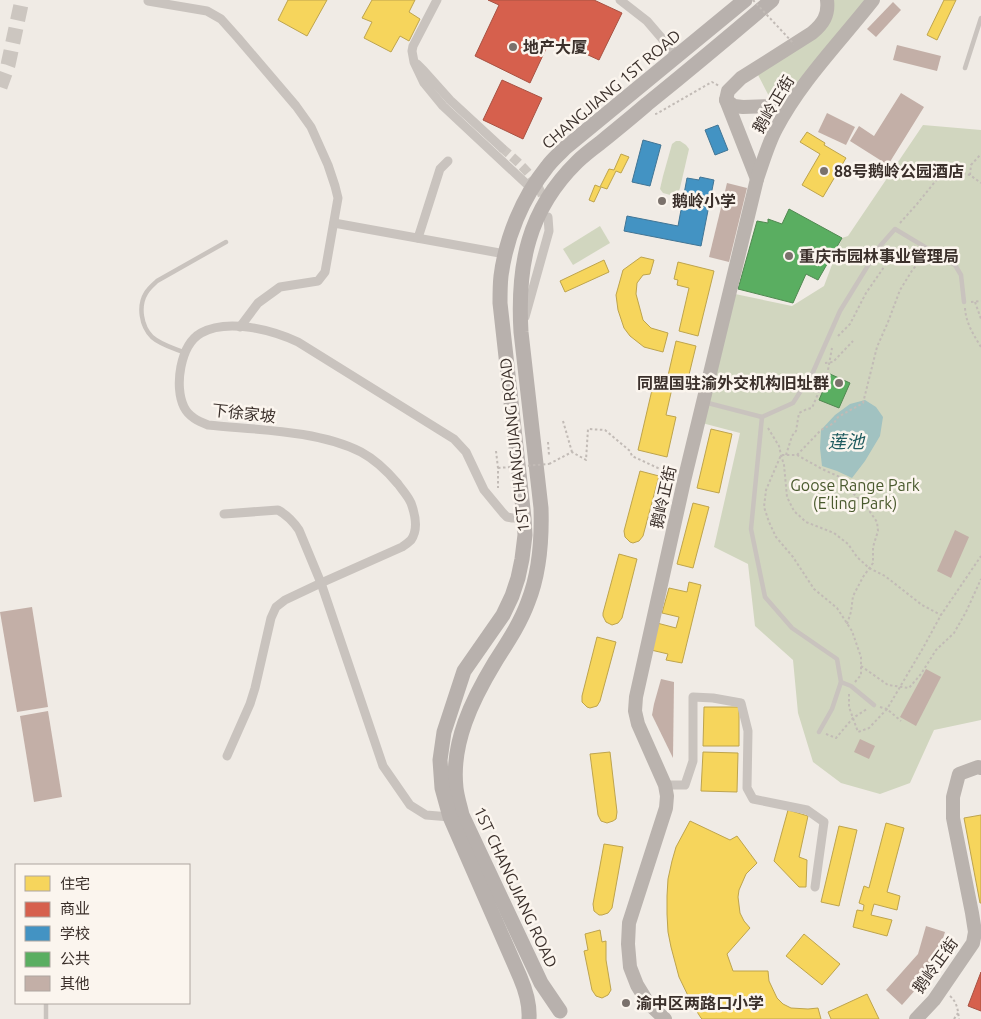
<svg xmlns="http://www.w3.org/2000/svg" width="981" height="1019" font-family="Ubuntu,'Noto Sans SC',sans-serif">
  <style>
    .green { fill: #d1d6bf }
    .water { fill: #a1c2c1 }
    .homes { fill: #f6d55c; stroke: #bea44d }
    .shops { fill: #d6604d; stroke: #a85243 }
    .schools { fill: #4393c3; stroke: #417595 }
    .public { fill: #5aae61; stroke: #518851 }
    .building { fill: #c3afa7 }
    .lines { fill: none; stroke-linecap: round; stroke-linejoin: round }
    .street-tunnel { stroke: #ccc6c0; stroke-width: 9; stroke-dasharray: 9 4.5; stroke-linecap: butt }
    .primary-tunnel { stroke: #ccc6c0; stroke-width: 15; stroke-dasharray: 15 8; stroke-linecap: butt }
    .path { stroke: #c2bbb6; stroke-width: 2; stroke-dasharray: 2.5 2.5; stroke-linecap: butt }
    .lane { stroke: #c9c3be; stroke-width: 4.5 }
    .street { stroke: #c9c3be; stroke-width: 9 }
    .secondary { stroke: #bab3ae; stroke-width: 14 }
    .primary { stroke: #b8b1ad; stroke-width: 15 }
    .path-bridge { stroke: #c2bbb6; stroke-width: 2; stroke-dasharray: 2.5 2.5; stroke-linecap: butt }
    .poi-dot { fill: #7a716c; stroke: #fbf5ee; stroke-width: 2 }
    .labels { text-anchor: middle; stroke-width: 5; stroke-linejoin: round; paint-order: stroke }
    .poi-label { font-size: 16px; font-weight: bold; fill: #3b302b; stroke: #fbf5ee; text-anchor: start }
    .street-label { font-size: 16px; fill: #3b302b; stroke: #fbf5ee }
    .park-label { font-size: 16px; fill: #4a5a2e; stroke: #fbf5ee }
    .water-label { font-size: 18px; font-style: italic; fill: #1f5a5e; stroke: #fbf5ee }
  </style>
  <rect width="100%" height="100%" fill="#f0ebe5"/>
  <g class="green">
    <polygon points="833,0 866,0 792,94 771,100 757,73 812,39"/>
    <polygon points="923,125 981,130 981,720 934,730 910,783 880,794 841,783 813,762 798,713 793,660 755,626 748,564 714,547 740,433 702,423 735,294 792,306 824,286 842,238 848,236"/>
    <polygon points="676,141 680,141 686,145 689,149 680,188 678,193 674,196 663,193 660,189 663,176 672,144"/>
    <polygon points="600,226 610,243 573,265 563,249"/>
  </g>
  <polygon class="water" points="865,400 876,407 883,417 880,436 865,461 852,478 837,471 822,466 820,448 821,430 835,415 850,404"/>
  <g class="homes">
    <polygon points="288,0 327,0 307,36 278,20"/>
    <polygon points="372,0 415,0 409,12 420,19 409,41 400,36 391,52 364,38 372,22 362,18"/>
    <polygon points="944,0 956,0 937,40 927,35"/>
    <polygon points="807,132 825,143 824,145 846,158 823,197 802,185 820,154 800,142"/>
    <polygon points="621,154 629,157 621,173 616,171 607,189 601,187 594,202 589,200 595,185 600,187 609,169 614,170"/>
    <polygon points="641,257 654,260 650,274 643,275 637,283 636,294 643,320 651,328 668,333 663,352 644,347 630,336 624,328 618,310 616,295 623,270"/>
    <polygon points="604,260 609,272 565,292 560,281"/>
    <polygon points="678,262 714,271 698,336 679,331 689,288 677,285 678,280 674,279"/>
    <polygon points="676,341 696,346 686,387 673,384 666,415 676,417 667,457 638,450 655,377 667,380"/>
    <polygon points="711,429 732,434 719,493 697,488"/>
    <polygon points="640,471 659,476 643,536 639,541 633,543 630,542 625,537 624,531"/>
    <polygon points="693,503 709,507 693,568 677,564"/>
    <polygon points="619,554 637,559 622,618 618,623 612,625 606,622 603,616 603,613"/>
    <polygon points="689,582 701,585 682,663 666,660 668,654 651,650 657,623 676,628 679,617 662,613 669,588 687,592"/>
    <polygon points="597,637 616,642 600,701 597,706 590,708 587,707 582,702 582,696"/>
    <polygon points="704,707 739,707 739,746 703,746"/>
    <polygon points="610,752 617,812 616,819 613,821 607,823 601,821 598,815 590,754"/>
    <polygon points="703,752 738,753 737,792 701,791"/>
    <polygon points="788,810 808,816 799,857 807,860 806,887 799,887 774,861"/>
    <polygon points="981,815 981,903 980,903 964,818"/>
    <polygon points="690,821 730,840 737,836 757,863 746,874 739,890 738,897 740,913 744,921 750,928 727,954 733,971 768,971 769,981 777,998 783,1004 791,1008 808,1009 818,1008 821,1019 702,1019 701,1018 692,1004 679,977 671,947 668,932 667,914 667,896 668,879 672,861 676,847"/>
    <polygon points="886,823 904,828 887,892 900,896 897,910 874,904 871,915 892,920 887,936 853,927 857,910 863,911 864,905 859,903 864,886 869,888"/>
    <polygon points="839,826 857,830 839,906 821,902"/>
    <polygon points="604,844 623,847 612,908 608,913 602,915 599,915 594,911 593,904"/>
    <polygon points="600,930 602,942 606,941 606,960 611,990 608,995 602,998 596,996 592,990 584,951 588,950 585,934"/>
    <polygon points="804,934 840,964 822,985 786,956"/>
    <polygon points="867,994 879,1019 831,1019 828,1012"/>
  </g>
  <g class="shops">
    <polygon points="488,0 594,0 622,13 599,60 551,38 530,83 475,56 499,5"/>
    <polygon points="502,80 542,98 523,139 483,120"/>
    <polygon points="981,972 981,1011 968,1006"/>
  </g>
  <g class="schools">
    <polygon points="718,125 728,150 715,155 705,130"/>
    <polygon points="643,140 661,145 650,186 632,182"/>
    <polygon points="700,177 714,180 701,246 624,231 627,216 678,226 687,178 699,180"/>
  </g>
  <g class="public">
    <polygon points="789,209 842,238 818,280 806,274 793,303 738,289 757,221 768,223 768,219 782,224"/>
    <polygon points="830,374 850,383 839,408 819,400"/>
  </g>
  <g class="building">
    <polygon points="893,2 901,10 876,37 867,29"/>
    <polygon points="897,45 941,56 937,71 893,60"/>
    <polygon points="901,93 924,107 888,165 850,141 859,126 874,136"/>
    <polygon points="827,113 855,127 846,145 818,132"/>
    <polygon points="727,183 747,188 729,262 709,257"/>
    <polygon points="955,530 969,537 951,578 937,571"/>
    <polygon points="32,607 48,707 17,712 0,612"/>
    <polygon points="926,669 941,677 916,726 900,717"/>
    <polygon points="661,679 674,682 673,758 652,715 654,704"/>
    <polygon points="48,711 62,797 34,802 20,716"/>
    <polygon points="860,739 875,746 869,759 854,752"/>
    <polygon points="926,926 945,932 933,970 902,1005 886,990 918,954"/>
  </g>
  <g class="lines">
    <path class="street-tunnel" d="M502,148C520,164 540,180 545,205"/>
    <polyline class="primary-tunnel" points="0,87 8,65 22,0"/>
    <g class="path">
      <polyline points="656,113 656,114 712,82 719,86"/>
      <polyline points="970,175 971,165 981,154"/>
      <polyline points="900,223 917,204 938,178 954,172 970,175 981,183"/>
      <polyline points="971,302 981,301"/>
      <polyline points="975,302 981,319"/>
      <path d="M965,308C966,323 973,334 981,347"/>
      <polyline points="838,336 850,324 866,293 882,270 893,252 907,247 911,247"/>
      <polyline points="825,363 833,362 853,341"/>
      <polyline points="563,421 572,452"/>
      <polyline points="768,428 779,446 781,455 784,465 787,497 794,511 806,522 834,533 848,544 857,557 869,568 885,576 922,605 941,615"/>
      <polyline points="548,442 549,455"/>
      <polyline points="496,451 498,468 498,488"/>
      <polyline points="786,455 792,436 796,431 799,413 807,409 812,408 828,370 832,348"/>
      <polyline points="797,455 821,430 834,423 838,417 863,403 877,347 888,322 900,290 913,269 926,256"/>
      <polyline points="549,464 572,452 586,460 588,429 605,430 630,451 632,456 673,475"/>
      <polyline points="847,624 851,612 853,596 863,577 873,563 873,547 878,531 877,522 868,509 866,501 874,503 886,499"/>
      <polyline points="861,666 888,685 909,688 921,674 936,650 954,633 966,612 981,579"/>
      <polyline points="855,682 861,675 861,657 852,631 837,608 814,589 793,557 776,537 769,522 764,507 766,490 781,455 797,455 822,469 842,478 857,498 866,501"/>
      <polyline points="849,694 849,707 858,732 869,728 887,709 901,721"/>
      <polyline points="880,707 887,709 923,648 941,615 981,556"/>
      <polyline points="826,734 836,738 853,718 867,709"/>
      <path d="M950,996C957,1002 958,1010 959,1019"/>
      <polyline points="954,1019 958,1013"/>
    </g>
    <g class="lane">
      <polyline points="965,68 981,18"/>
      <path d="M185,353C174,348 161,345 152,337C141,326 138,306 146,293C149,288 153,285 157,281L226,242"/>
      <polyline points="704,402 762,417 793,403 813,372 840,311 880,246 895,229 955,265 961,275 964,302"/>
      <polyline points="762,417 751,529 765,597 792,628 837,659 841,682 832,709 819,732"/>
      <polyline points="841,682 851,686 874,705"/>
      <polyline points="46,1003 46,1019"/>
    </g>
    <g class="street">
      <polyline points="437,0 413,46 412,51 414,62 424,83 433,94 443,106 532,189"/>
      <polyline points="620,0 647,21 677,56"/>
      <polyline points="148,1 207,11 221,19 238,38 296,106 311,127 328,165 335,186 338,198 325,272 318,281 280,287 258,303 240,327"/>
      <polyline points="417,64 424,71 450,100 502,148"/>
      <polyline points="334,223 505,254"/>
      <polyline points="418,238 440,169 448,161"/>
      <polyline points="525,317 549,231 548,217"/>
      <path d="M224,514L278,510C287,515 293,521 299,530L321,583L383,766L410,805L426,815L450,817"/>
      <path d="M227,756L250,704L255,688L271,618L276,607L285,600L321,583L402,547C405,545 409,542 411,540C419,529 415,514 411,503C408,496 403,491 398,484C388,472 376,460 361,452C318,430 256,430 208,425C198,421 189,417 184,407C174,387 180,345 201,333C228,318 272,330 298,342L454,439L466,452L484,490L503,513L507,517L512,518H524"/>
      <polyline points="665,785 685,785 693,761 693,697 713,698 741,703 748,731 747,788 753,799 807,810 824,822 815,887"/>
    </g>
    <g class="secondary">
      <polyline points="726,100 734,106 743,107 773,106 783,102 795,96"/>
      <path d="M757,179L726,100L728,91L741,78L812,33C823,24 829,15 827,0"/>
      <path d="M665,1019L648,1003L637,985L630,967L628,944L629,923L666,808L667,796L665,785L638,724L635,711L636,697L684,481L757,179C763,162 768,144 776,129C801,81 840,42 873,0"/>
      <polyline points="916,1019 934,1000 973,943 975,932 972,913 953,818 953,797 959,774 978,767 981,768"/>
    </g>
    <g class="primary">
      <path d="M560,1011L541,983L462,815C460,806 457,797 456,788C451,743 472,700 495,662C507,643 520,624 528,602C540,572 542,540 541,508L521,332C517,265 528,210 577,162C584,155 592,149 600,143C616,130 632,117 647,104C689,70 731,35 772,0"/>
      <path d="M529,1019C530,1004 526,991 520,977L450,817L442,788L440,760L444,732L464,671L503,615L512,596L518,578L522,559L525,535L524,518L500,303C500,294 500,285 501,276C506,238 522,198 547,167C552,160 559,154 565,148L745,0"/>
    </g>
    <g class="path-bridge">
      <polyline points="753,0 794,44"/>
      <polyline points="498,468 549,464"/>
    </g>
  </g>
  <g class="poi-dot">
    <circle cx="513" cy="47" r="5"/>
    <circle cx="824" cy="171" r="5"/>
    <circle cx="662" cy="201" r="5"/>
    <circle cx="789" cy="256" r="5"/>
    <circle cx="839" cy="383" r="5"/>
    <circle cx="626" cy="1003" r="5"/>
  </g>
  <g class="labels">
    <g class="poi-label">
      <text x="523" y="53">地产大厦</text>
      <text x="834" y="177">88号鹅岭公园酒店</text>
      <text x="672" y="207">鹅岭小学</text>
      <text x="799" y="262">重庆市园林事业管理局</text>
      <text x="829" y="389" text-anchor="end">同盟国驻渝外交机构旧址群</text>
      <text x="636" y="1009">渝中区两路口小学</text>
    </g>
    <g class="street-label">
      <text transform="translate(611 89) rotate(-40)" y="6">CHANGJIANG 1ST ROAD</text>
      <text transform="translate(773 104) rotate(-59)" y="6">鹅岭正街</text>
      <text transform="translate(244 413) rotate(6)" y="6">下徐家坡</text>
      <text transform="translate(514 445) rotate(-96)" y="6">1ST CHANGJIANG ROAD</text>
      <text transform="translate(663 497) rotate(-77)" y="6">鹅岭正街</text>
      <text transform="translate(516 887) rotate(65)" y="6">1ST CHANGJIANG ROAD</text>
      <text transform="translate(935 965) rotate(-54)" y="6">鹅岭正街</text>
    </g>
    <g class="park-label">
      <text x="855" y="491">Goose Range Park<tspan x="855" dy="18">(E’ling Park)</tspan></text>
    </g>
    <g class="water-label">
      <text x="846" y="448">莲池</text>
    </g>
  </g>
  <rect x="15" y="864" width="175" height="140" fill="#fbf5ee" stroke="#aea6a0"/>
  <rect x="25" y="876" width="25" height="15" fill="#f6d55c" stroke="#aea6a0"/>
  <text x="60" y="889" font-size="15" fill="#3b302b">住宅</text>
  <rect x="25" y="902" width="25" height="15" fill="#d6604d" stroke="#aea6a0"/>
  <text x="60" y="914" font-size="15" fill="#3b302b">商业</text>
  <rect x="25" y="926" width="25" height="15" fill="#4393c3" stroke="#aea6a0"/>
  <text x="60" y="939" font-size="15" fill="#3b302b">学校</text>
  <rect x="25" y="952" width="25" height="15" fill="#5aae61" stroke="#aea6a0"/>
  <text x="60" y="964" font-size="15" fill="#3b302b">公共</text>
  <rect x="25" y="976" width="25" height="15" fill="#c3afa7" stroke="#aea6a0"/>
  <text x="60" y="989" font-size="15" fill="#3b302b">其他</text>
</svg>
